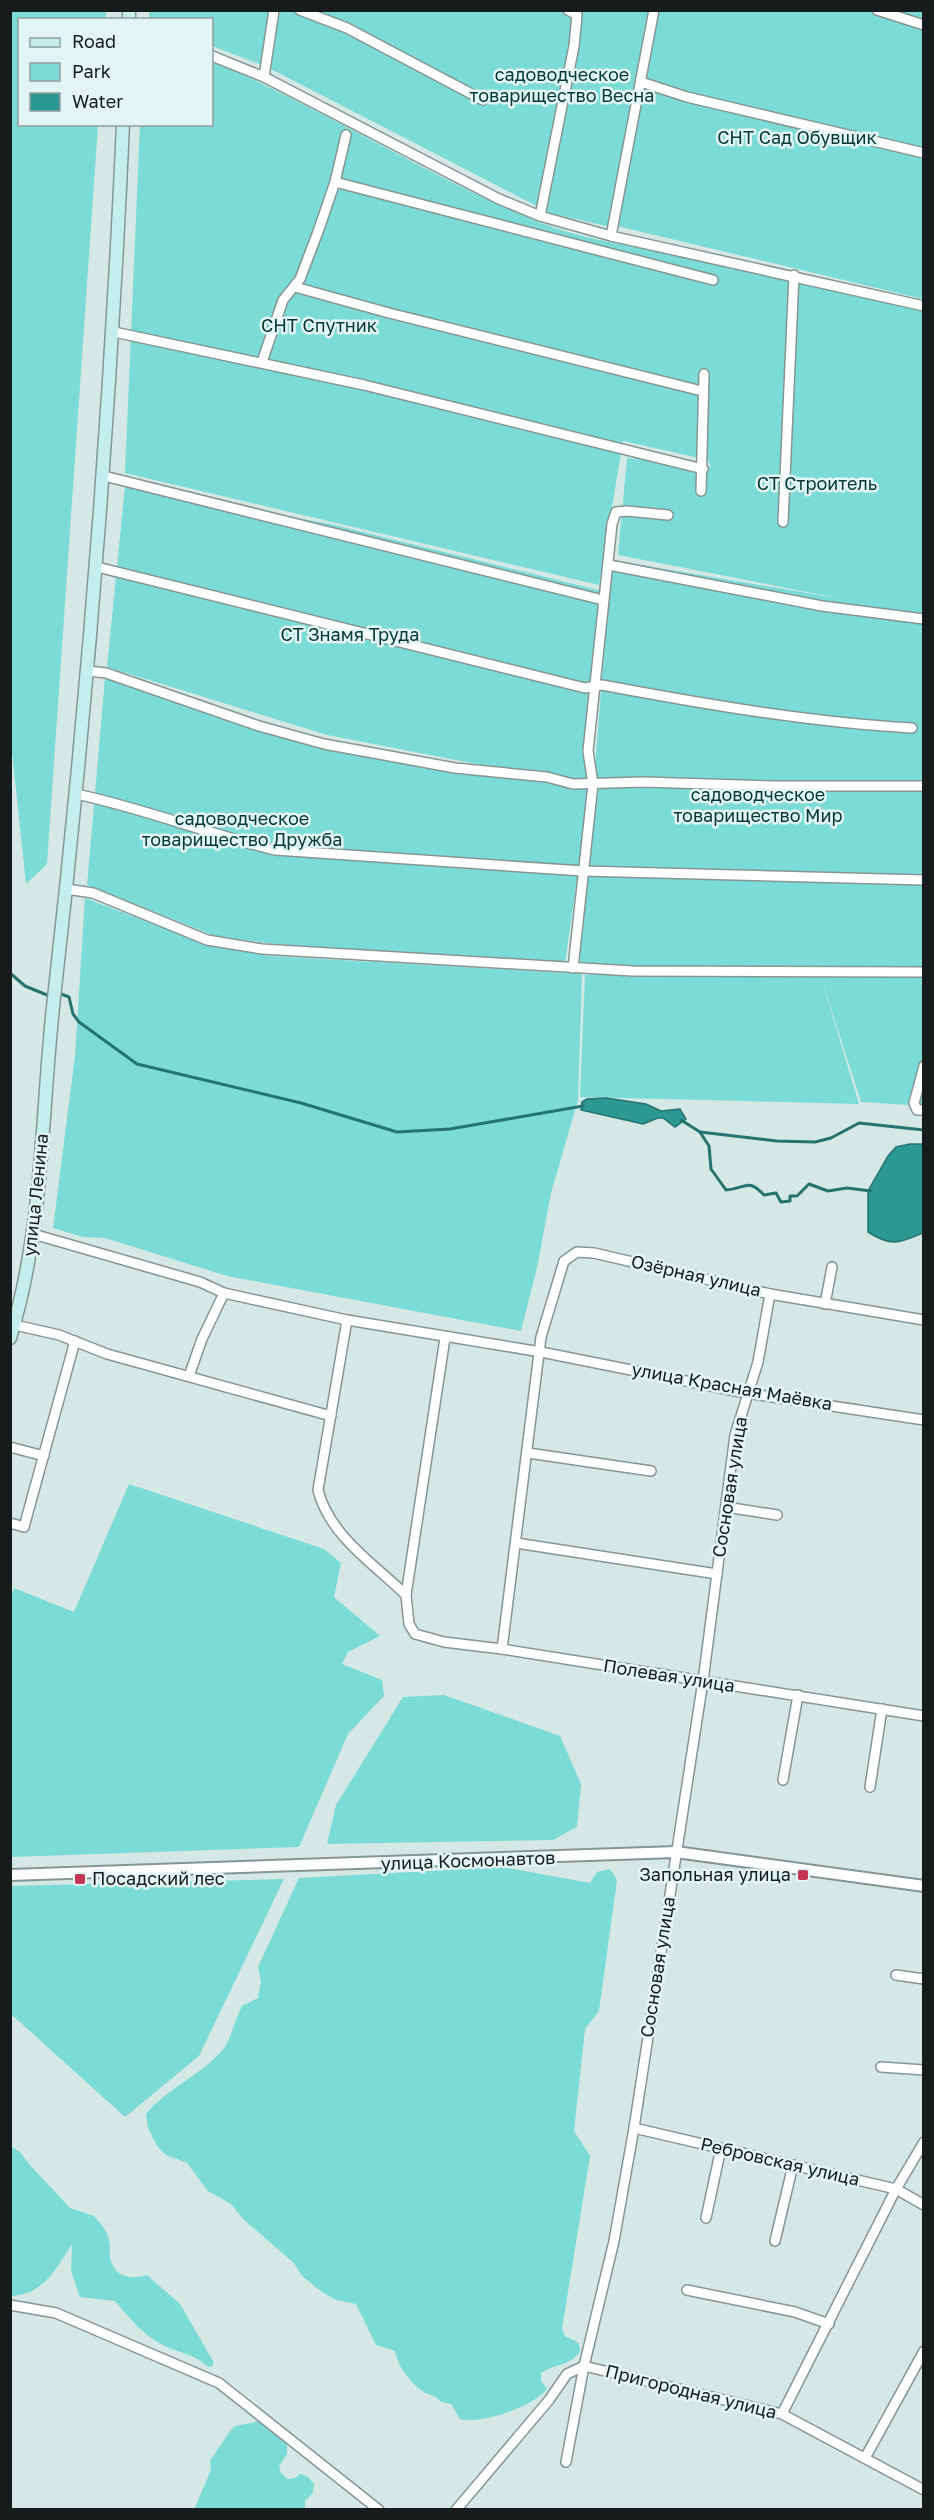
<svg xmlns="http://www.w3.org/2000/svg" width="934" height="2520" font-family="'Golos Text',sans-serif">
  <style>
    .green { fill: #7bdbd6 }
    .water { fill: #2c9894; stroke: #257370; stroke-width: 1.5 }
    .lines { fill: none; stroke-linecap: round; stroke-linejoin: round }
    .stream { stroke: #257370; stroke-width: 3 }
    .minor-casing { stroke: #849694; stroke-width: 12 }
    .tertiary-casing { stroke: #849694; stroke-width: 14 }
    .secondary-casing { stroke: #849694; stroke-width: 15 }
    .minor { stroke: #fff; stroke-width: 9 }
    .tertiary { stroke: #fff; stroke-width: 10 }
    .secondary { stroke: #c4eeed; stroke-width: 12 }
    .poi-dot { fill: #c43557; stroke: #e2f5f4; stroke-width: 2 }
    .labels { text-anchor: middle; stroke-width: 5; stroke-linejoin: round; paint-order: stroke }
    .park-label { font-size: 18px; fill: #033634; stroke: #e2f5f4 }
    .street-label { font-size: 18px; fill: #151c1b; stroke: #e2f5f4 }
    .poi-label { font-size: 18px; fill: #151c1b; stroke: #e2f5f4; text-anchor: end }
  </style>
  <rect width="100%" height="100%" fill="#d5e8e6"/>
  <g class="green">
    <polygon points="149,10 651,11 610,227 550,213 267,67 212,46 212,20 149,20"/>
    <polygon points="10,11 106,11 106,19 20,20 20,124 98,125 47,864 26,884 10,733"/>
    <polygon points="659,11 923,11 923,299 617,226"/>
    <path d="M212,61C322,108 423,174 534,220C594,245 661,249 724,263C791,277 857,294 923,309V1109H910L921,1074L910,1105L861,1102L820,974L859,1104L580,1097L585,975L777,973L577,965C591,831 600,696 612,560L843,599L618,555L627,458L711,467L708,460L623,441L599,585L125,473L140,125L212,124Z"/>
    <polygon points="125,486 330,524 602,591 590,786 327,735 107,667"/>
    <polygon points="105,678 325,740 590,788 565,963 276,944 215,936 87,885"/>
    <polygon points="85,898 208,945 268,956 582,974 578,1100 551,1193 537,1268 521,1331 227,1276 105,1238 83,1237 53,1228 75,1056"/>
    <polygon points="129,1484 324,1549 341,1563 334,1597 380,1636 348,1652 342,1664 382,1680 384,1696 348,1734 299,1847 11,1857 10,1599 14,1588 74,1612"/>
    <polygon points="444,1695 560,1736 581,1784 577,1827 553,1840 327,1844 336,1805 403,1697"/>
    <path d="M503,1867L590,1883L597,1872L610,1869L617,1880L599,2011L585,2029L574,2131L590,2156L562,2329L565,2336L579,2343L580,2352C569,2366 555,2364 541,2373V2381L547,2389C534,2406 482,2425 460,2419L451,2404L441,2402C435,2394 428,2396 421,2390C410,2382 397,2365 395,2351L376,2345L356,2304L336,2300L322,2292L302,2276L294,2263L243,2219L231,2204L208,2191L187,2163L166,2155L157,2146L148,2128L146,2114C168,2088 199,2076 221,2052C232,2039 234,2021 242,2006L258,1998L261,1981L258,1967L299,1878Z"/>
    <polygon points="284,1879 199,2056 125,2117 11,2014 11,1886"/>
    <path d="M10,2146L20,2152L29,2164L70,2208L94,2216C100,2223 107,2230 109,2240C111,2246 109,2252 110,2258C114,2277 131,2280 147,2275L180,2304L213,2361V2366L208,2367C194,2353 177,2353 161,2344C141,2333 129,2317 115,2301L80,2297L71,2271L72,2244C56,2269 43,2295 11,2296Z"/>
    <polygon points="261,2421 287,2445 287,2454 279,2466 281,2473 288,2479 295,2478 300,2474 307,2476 314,2484 313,2493 305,2501 305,2508 307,2509 194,2510 211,2470 210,2461 230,2431 235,2426"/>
  </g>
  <g class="water">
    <polygon points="606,1098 646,1104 661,1111 680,1109 686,1119 675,1127 663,1118 658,1118 643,1124 581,1110 582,1102 587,1099"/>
    <path d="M910,1144H923V1233C900,1243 891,1247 868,1232V1191L888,1156L896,1147Z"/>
  </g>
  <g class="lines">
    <g class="stream">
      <polyline points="10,973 25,986 47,995"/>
      <polyline points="61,994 69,997 73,1014 79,1022 137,1064 301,1103 397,1132 450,1129 583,1106"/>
      <path d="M681,1120L700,1132L709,1146L711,1169L726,1190C746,1189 747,1177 764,1195L776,1193L781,1202L790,1201V1196H797L809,1184L828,1191L847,1188L871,1191"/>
      <polyline points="700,1132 777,1141 815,1142 831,1138 859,1123 924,1130"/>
    </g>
    <defs>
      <g id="minor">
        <polyline points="300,10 347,28 483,100"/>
        <polyline points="877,10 924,25"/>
        <polyline points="212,56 264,77 499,199 540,216 611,236 924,306"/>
        <polyline points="264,77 274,10"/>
        <polyline points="641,82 687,97 924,153"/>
        <polyline points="335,182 713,280"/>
        <polyline points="540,216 574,46 577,15 568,10"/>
        <polyline points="611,236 654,10"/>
        <polyline points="295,287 389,313 702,391"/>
        <polyline points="114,332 364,385 703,469"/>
        <polyline points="262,362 283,300 300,279 319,229 335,182 346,135"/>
        <polyline points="104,476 603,600"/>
        <polyline points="701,491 704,374"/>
        <polyline points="783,522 794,275"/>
        <polyline points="609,565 822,606 924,619"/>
        <path d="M97,567L585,688L602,685C704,704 807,722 912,728"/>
        <polyline points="88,671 106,673 259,726 324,744 455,768 547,777 573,784 644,782 773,786 924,786"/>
        <path d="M76,794C143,808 208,834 275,850L583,871L924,880"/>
        <polyline points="66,889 93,893 207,940 262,949 633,971 924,972"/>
        <polyline points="573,968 593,784 588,751 612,524 616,512 627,511 668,515"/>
        <polyline points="924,1066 914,1103 917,1110 924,1110"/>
        <polyline points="33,1234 200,1282 224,1293 347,1320 541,1352 746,1393 924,1420"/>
        <polyline points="825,1304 832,1267"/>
        <path d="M347,1320L318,1490C329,1535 374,1564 406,1595"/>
        <polyline points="15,1325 59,1335 107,1354 331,1416"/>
        <polyline points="445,1338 406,1595 409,1624 415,1634 444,1642 502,1649 924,1716"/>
        <polyline points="189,1376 202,1339 224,1293"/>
        <polyline points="10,1447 44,1456"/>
        <polyline points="528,1453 651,1471"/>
        <polyline points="726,1507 777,1515"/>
        <polyline points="10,1523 24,1527 75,1341"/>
        <polyline points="516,1543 717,1574"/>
        <polyline points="502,1649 541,1337 564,1261 577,1252 594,1253 770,1294 924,1320"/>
        <polyline points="783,1780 798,1695"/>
        <polyline points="870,1787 882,1709"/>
        <polyline points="896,1975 924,1979"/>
        <polyline points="881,2067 924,2070"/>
        <polyline points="634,2128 896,2189 924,2205"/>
        <polyline points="706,2218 721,2148"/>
        <polyline points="775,2241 793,2165"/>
        <polyline points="687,2290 795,2312 829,2324"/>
        <polyline points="10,2305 56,2313 219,2383 379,2510"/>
        <polyline points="782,2414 896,2189 924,2142"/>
        <polyline points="865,2458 924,2351"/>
        <polyline points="566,2462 584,2366 614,2241 634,2128 703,1681 735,1435 758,1362 770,1294"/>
        <polyline points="456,2510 549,2400 567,2374 584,2366 782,2414 924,2490"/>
      </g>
      <polyline id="tertiary" points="10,1875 676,1852 924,1886"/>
      <g id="secondary">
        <polyline points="129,20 129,10"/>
        <path d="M10,1338C44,1229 41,1112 54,998C87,708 110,417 123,124"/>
      </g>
    </defs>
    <use href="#minor" class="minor-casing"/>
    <use href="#tertiary" class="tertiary-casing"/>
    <use href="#secondary" class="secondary-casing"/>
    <use href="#minor" class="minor"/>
    <use href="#tertiary" class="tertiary"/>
    <use href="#secondary" class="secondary"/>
  </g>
  <g class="poi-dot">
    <rect x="797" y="1869" width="12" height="12" rx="3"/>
    <rect x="74" y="1873" width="12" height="12" rx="3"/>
  </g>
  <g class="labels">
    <g class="park-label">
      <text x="562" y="81">садоводческое<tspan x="562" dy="21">товарищество Весна</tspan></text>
      <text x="797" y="144">СНТ Сад Обувщик</text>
      <text x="319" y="332">СНТ Спутник</text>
      <text x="817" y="490">СТ Строитель</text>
      <text x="350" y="641">СТ Знамя Труда</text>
      <text x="758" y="801">садоводческое<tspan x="758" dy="21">товарищество Мир</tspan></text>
      <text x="242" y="825">садоводческое<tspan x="242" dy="21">товарищество Дружба</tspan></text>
    </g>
    <g class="street-label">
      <text transform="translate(36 1195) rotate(-84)" y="6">улица Ленина</text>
      <text transform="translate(696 1276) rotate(13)" y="6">Озёрная улица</text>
      <text transform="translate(732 1387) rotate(10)" y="6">улица Красная Маёвка</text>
      <text transform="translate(730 1487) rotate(-81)" y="6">Сосновая улица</text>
      <text transform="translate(669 1676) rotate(9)" y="6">Полевая улица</text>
      <text transform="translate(468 1861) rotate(-2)" y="6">улица Космонавтов</text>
      <text transform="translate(658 1967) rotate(-81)" y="6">Сосновая улица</text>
      <text transform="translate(780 2162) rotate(13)" y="6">Ребровская улица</text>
      <text transform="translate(691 2392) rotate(14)" y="6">Пригородная улица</text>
    </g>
    <g class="poi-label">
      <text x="791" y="1881">Запольная улица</text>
      <text x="92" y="1885" text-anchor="start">Посадский лес</text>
    </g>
  </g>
  <rect width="934" height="2520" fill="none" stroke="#151c1b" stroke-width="24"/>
  <rect x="18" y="18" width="195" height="108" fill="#e2f5f4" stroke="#909e9d" stroke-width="1.5"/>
  <rect x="30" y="38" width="30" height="9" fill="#c4eeed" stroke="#909e9d" stroke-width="1.5"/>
  <text x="72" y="48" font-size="18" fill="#151c1b">Road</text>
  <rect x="30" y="63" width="30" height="18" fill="#7bdbd6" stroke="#909e9d" stroke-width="1.5"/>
  <text x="72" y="78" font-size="18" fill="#151c1b">Park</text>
  <rect x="30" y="93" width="30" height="18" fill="#2c9894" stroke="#909e9d" stroke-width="1.5"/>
  <text x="72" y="108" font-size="18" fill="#151c1b">Water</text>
</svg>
